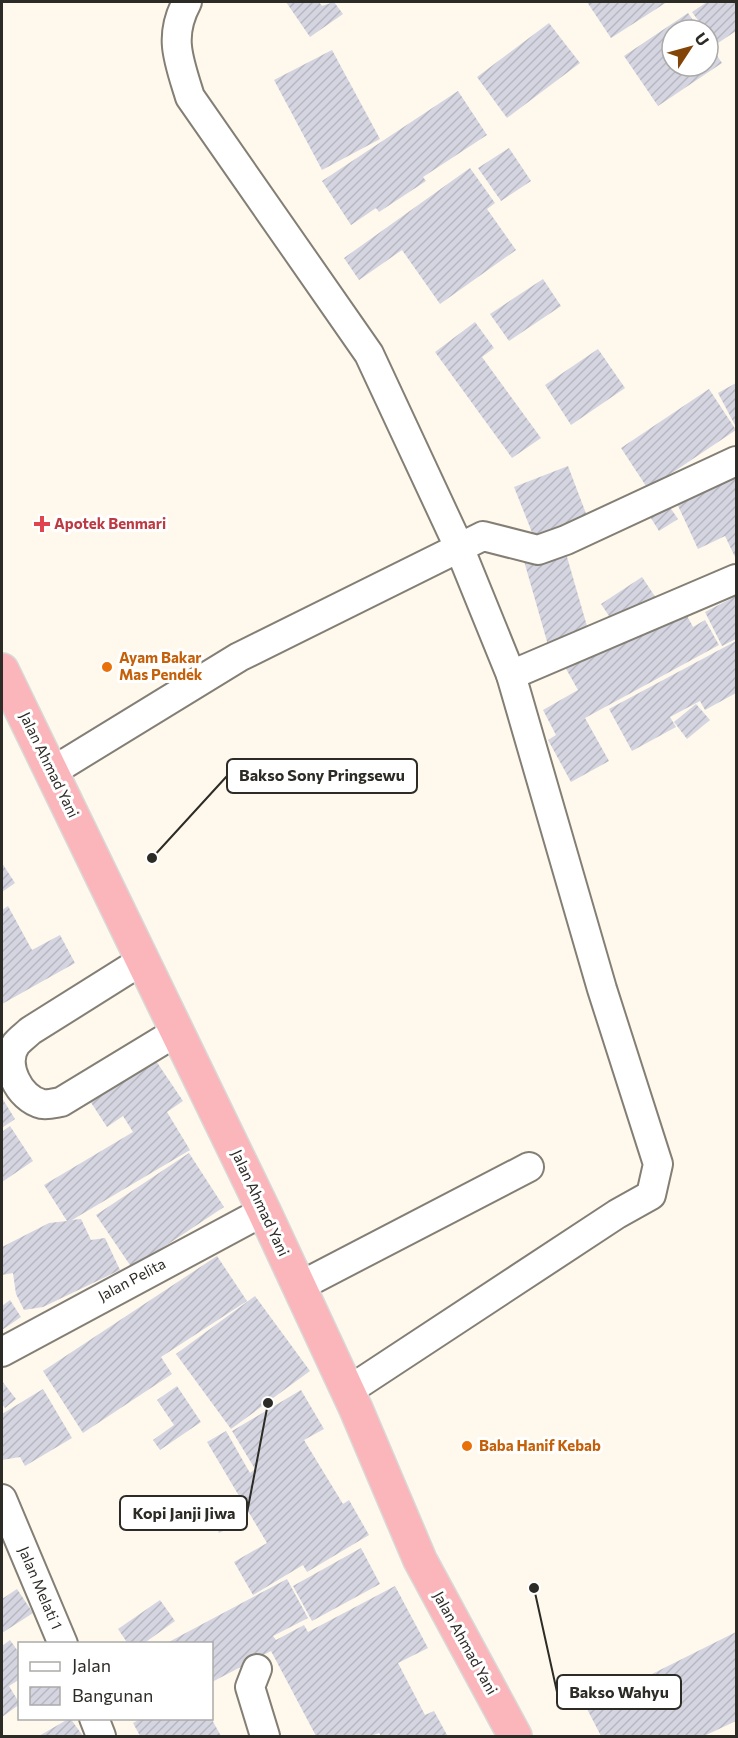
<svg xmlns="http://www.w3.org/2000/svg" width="738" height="1738" font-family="Commissioner,sans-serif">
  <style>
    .building { fill: url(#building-hatch) }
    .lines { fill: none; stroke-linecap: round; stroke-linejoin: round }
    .minor-casing { stroke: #847f75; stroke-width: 32 }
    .highway-casing { stroke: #d9d9d8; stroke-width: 36 }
    .minor { stroke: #fff; stroke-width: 28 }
    .highway { stroke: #fab6ba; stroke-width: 33 }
    .health-dot { fill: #e0444e; stroke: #fff; stroke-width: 2 }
    .food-dot { fill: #e8710a; stroke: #fff; stroke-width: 2 }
    .labels { text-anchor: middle; stroke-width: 6; stroke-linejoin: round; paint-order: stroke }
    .health-label { font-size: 15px; font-weight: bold; fill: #be3a42; stroke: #fff; text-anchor: start }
    .food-label { font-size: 15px; font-weight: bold; fill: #c56008; stroke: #fff; text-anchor: start }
    .street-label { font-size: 15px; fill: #2d2b26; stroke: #fff }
    .leader { fill: none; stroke: #2d2b26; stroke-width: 2 }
    .callout-dot { fill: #2d2b26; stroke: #fff; stroke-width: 2 }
    .callout { fill: #fff; stroke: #2d2b26; stroke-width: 2 }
    .callout-label { font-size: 16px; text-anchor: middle; font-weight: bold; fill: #2d2b26 }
  </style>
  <defs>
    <pattern id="building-hatch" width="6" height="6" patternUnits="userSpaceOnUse" patternTransform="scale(1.5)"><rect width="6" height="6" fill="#d5d5e1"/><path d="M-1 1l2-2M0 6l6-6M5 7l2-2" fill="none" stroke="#b7b7c1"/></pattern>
  </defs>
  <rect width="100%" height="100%" fill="#fef8ed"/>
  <g class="building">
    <polygon points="286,2 319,2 322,6 334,2 343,14 310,37"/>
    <polygon points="587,2 667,2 611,38"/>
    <polygon points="707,2 736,2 736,31 715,45 708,30 705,30 692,12"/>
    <polygon points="688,13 700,30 672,30 672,66 708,66 708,42 722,63 658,106 624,56"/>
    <polygon points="549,23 580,63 507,118 477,77"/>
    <polygon points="332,50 380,139 322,170 274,80"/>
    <polygon points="458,91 487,135 423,177 426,181 379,212 376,208 351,225 322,181"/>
    <polygon points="509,148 531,181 501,201 478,168"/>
    <polygon points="470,168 495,203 487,209 516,250 440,304 402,250 359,280 344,258"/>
    <polygon points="543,279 561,306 509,341 490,314"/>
    <polygon points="475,322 494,348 482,357 541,438 512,458 435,352"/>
    <polygon points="598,349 625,388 571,425 545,385"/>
    <polygon points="736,383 736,427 718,393"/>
    <polygon points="709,389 736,430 648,489 621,448"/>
    <polygon points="568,466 590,524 537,545 514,487"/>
    <polygon points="736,468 736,559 725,536 698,549 674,497"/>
    <polygon points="667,503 678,519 659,531 649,515"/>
    <polygon points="565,550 589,633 548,645 524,561"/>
    <polygon points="642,577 658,601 617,628 601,604"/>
    <polygon points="736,596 736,639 722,646 705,612"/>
    <polygon points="684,610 693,627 705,620 719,645 585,718 609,761 571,782 548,740 556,735 543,710 578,690 565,667 625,634 629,640"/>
    <polygon points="736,641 736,693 705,710 700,701 670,717 676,727 632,751 609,709"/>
    <polygon points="696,704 710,720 687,739 674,722"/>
    <polygon points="2,863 15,883 2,892"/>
    <polygon points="8,906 32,950 60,935 75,963 2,1004 2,910"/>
    <polygon points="152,1055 183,1101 167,1112 190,1150 72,1220 81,1219 91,1240 105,1238 120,1270 43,1307 24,1310 16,1294 13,1273 2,1275 2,1247 49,1223 67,1221 44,1185 133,1132 123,1116 107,1127 88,1098"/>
    <polygon points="2,1098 15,1119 2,1128"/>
    <polygon points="10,1126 33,1161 2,1182 2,1132"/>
    <polygon points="189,1153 224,1207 132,1268 96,1215"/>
    <polygon points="217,1256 247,1301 161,1357 172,1374 83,1433 43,1371"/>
    <polygon points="255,1296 310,1371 231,1429 176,1354"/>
    <polygon points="10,1300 21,1317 2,1330 2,1306"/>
    <polygon points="2,1381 16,1399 5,1408 2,1404"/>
    <polygon points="177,1386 201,1422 160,1450 153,1440 174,1425 157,1400"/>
    <polygon points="43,1389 72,1438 25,1466 20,1457 2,1460 2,1414"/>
    <polygon points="301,1390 324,1429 304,1440 343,1504 349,1500 369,1535 307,1572 303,1565 253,1595 234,1562 267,1543 207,1442 226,1431 250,1473 255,1469 232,1431"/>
    <polygon points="233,1504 241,1522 219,1533 211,1515"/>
    <polygon points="361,1548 380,1584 312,1621 293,1586"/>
    <polygon points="287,1579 308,1618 273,1636 276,1640 304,1625 308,1632 395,1586 428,1648 398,1663 425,1715 434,1711 447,1735 381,1736 379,1733 371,1736 316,1736 271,1651 212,1682 212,1644 165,1644"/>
    <polygon points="17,1589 33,1613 2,1633 2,1599"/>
    <polygon points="160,1600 175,1621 143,1644 128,1644 118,1629"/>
    <polygon points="736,1632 736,1721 704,1736 601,1736 586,1707"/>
    <polygon points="10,1640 20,1654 20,1679 9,1686 20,1704 2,1717 2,1646"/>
    <polygon points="70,1718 83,1736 39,1736"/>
    <polygon points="142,1718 211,1718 221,1736 140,1736 133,1723"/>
  </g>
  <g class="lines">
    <defs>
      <g id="minor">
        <path d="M187,2C168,37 179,61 190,97L369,354L459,547L511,675L602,989L658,1164L651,1195L617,1214L348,1391"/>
        <polyline points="511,675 736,579"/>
        <polyline points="53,771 239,657 483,536 538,550 566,540 736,461"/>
        <path d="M143,960L30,1031C26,1035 20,1039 16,1044C2,1064 19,1099 42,1104C48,1105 55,1103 61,1102L178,1031"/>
        <polyline points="300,1286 529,1167"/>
        <polyline points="2,1352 264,1211"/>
        <polyline points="2,1499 63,1644"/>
        <polyline points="257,1669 250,1687 265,1736"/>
        <polyline points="94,1718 101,1736"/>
      </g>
      <polyline id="highway" points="2,670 264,1211 356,1409 420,1560 515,1736"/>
    </defs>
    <use href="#minor" class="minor-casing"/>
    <use href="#highway" class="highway-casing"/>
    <use href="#minor" class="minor"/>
    <use href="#highway" class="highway"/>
  </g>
  <path class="health-dot" d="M39 515h6v6h6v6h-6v6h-6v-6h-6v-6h6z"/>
  <g class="food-dot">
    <circle cx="107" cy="667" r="6"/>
    <circle cx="467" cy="1446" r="6"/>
  </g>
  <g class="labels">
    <g class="health-label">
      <text x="54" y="529">Apotek Benmari</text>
    </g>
    <g class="food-label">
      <text x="119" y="663">Ayam Bakar<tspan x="119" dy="17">Mas Pendek</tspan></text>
      <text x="479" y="1451">Baba Hanif Kebab</text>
    </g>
    <g class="street-label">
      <text transform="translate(49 765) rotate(64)" y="5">Jalan Ahmad Yani</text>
      <text transform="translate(260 1203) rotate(65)" y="5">Jalan Ahmad Yani</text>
      <text transform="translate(132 1280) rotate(-28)" y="5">Jalan Pelita</text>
      <text transform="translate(40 1588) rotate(67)" y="5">Jalan Melati 1</text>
      <text transform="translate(465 1643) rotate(61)" y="5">Jalan Ahmad Yani</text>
    </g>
  </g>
  <path class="leader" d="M152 858L227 776M268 1403L247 1513M534 1588L557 1692"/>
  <g class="callout-dot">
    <circle cx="152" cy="858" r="6"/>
    <circle cx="268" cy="1403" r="6"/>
    <circle cx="534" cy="1588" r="6"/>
  </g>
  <g class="callout">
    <rect x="227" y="759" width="190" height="34" rx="6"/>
    <rect x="120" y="1496" width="127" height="34" rx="6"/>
    <rect x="557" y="1675" width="124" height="34" rx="6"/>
  </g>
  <g class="callout-label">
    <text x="322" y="781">Bakso Sony Pringsewu</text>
    <text x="184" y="1519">Kopi Janji Jiwa</text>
    <text x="619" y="1698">Bakso Wahyu</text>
  </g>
  <rect width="738" height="1738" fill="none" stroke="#2d2b26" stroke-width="6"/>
  <rect x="18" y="1642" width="195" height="78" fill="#ffffff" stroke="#abaaa8" stroke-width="1.5"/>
  <rect x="30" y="1662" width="30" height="9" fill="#ffffff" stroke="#abaaa8" stroke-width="1.5"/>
  <text x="72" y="1672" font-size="18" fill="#2d2b26">Jalan</text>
  <rect x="30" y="1687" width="30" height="18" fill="url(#building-hatch)" stroke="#abaaa8" stroke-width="1.5"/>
  <text x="72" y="1702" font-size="18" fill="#2d2b26">Bangunan</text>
  <g transform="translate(690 48) rotate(54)"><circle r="28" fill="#ffffff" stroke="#abaaa8" stroke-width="1.5"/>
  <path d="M0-4.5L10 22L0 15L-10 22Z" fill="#834408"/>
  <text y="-9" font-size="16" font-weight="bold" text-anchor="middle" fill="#2d2b26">U</text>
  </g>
</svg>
